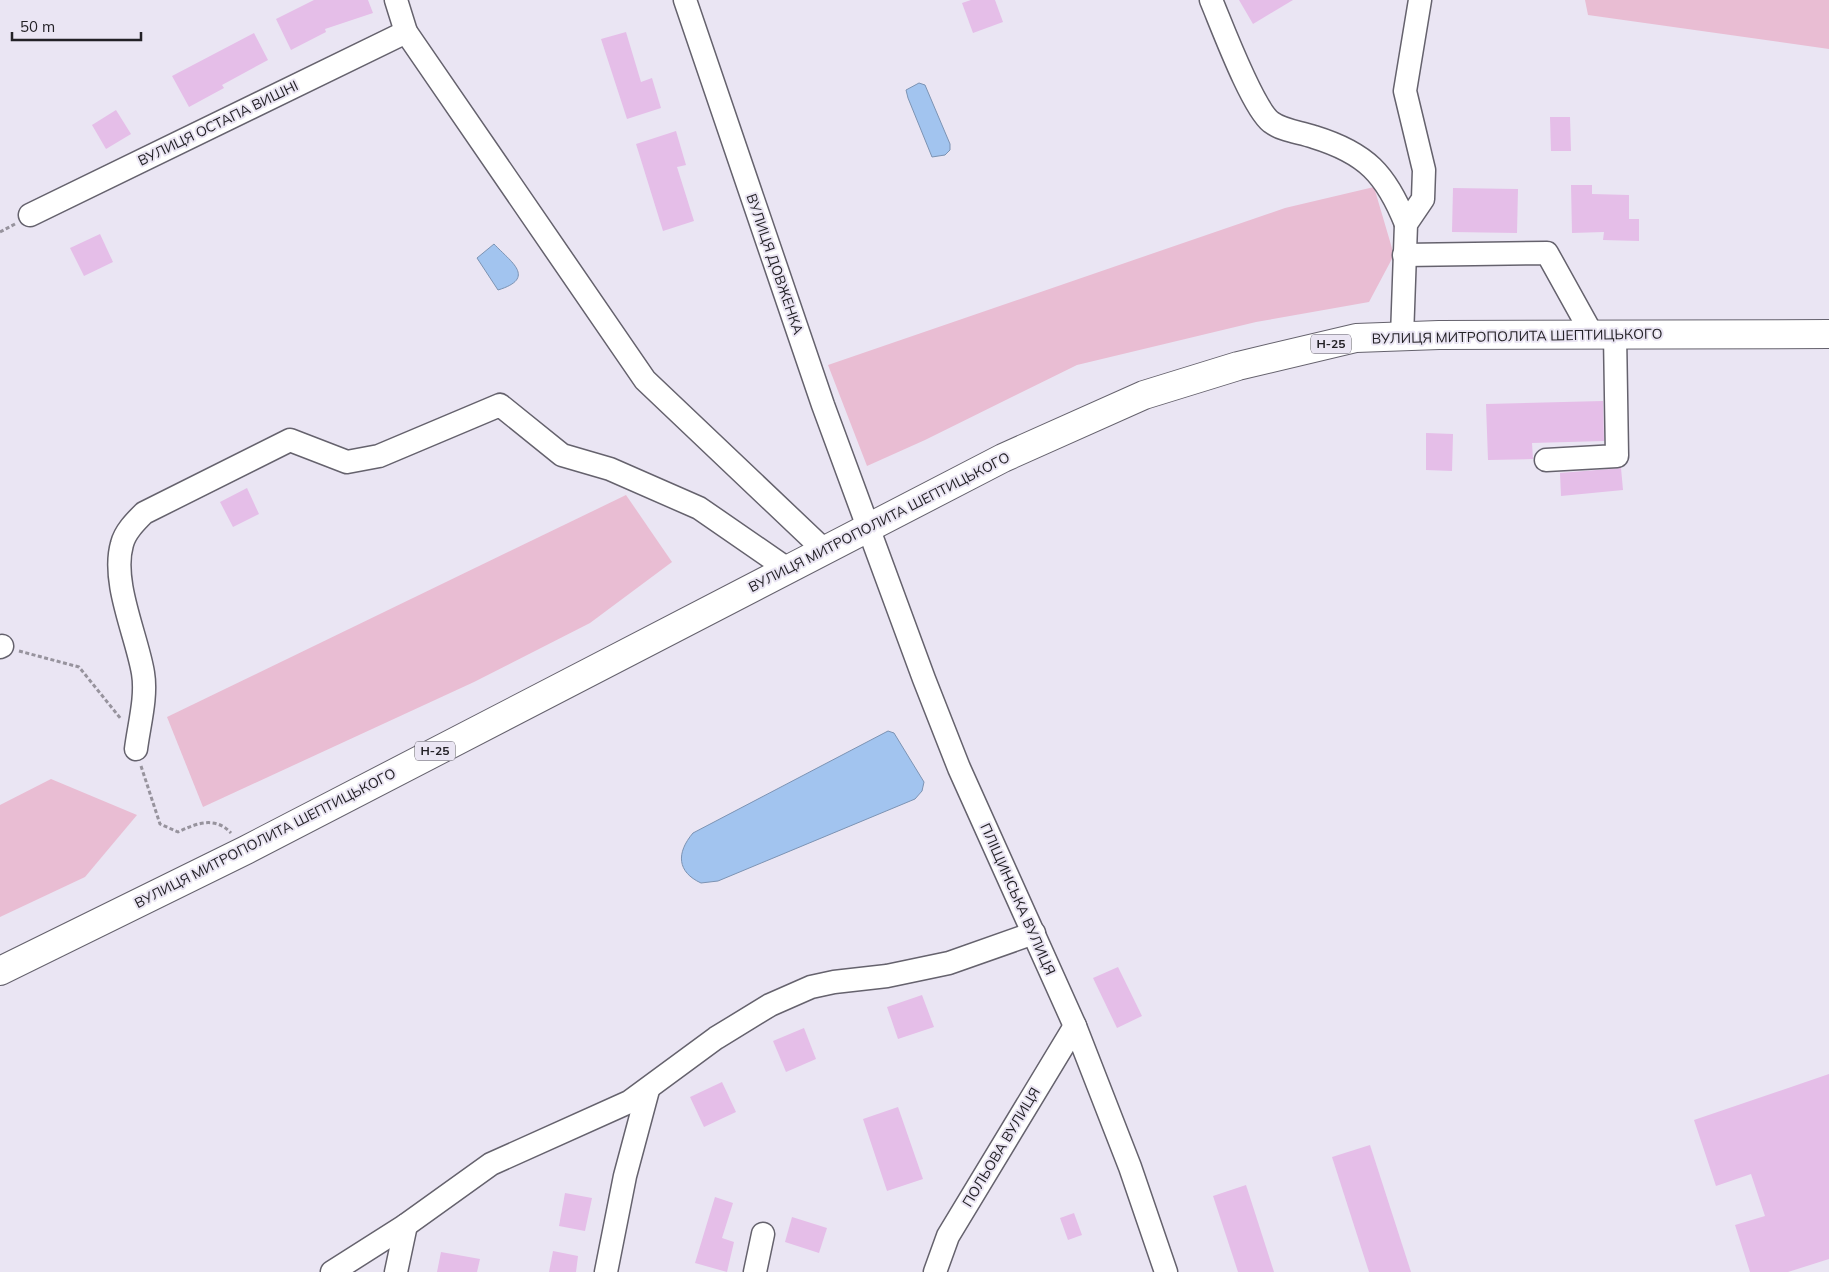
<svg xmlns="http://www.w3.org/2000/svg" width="1829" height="1272" font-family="Mulish,sans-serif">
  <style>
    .green { fill: #e9bdd3 }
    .water { fill: #a2c4ef; stroke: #7c93b3 }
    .building { fill: #e5bee8 }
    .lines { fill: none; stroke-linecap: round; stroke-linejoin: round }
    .minor-casing { stroke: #65626d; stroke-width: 25 }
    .major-casing { stroke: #65626d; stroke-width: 30 }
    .path { stroke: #97939d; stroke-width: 3; stroke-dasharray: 4 2.5; stroke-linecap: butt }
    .minor { stroke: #fff; stroke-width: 22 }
    .major { stroke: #fff; stroke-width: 28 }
    .labels { text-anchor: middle; stroke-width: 4; stroke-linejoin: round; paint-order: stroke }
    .shield { fill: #eae5f3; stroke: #5f5c64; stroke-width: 1 }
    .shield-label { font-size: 12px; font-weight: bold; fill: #232126 }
    .street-label { font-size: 14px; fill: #232126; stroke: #eae5f3 }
  </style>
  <rect width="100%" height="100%" fill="#eae5f3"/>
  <g class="green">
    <polygon points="1585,0 1829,0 1829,49 1588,15"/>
    <polygon points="1374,187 1394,255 1369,302 1256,322 1077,365 925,440 867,466 828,365 1285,208"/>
    <polygon points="626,495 672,562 590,623 474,682 203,807 167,717"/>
    <polygon points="51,779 137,815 85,877 0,917 0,805"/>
  </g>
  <g class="water">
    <polygon points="919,83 925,85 950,144 950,150 945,155 932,157 908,98 906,90"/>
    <path d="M494,244C511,262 537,278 498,290L477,258Z"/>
    <path d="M888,731L894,733L924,782L922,791L915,799L718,881L701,883C677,872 676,853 693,833Z"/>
  </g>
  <g class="building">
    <polygon points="314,0 368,0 373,13 325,29 326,32 291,50 276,19"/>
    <polygon points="971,0 995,0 1003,22 973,33 962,3"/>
    <polygon points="1239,0 1293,0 1253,24"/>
    <polygon points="626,32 641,82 652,78 661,108 627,119 601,39"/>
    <polygon points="254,33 268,60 222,85 224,88 189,107 172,76"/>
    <polygon points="116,110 131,134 106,149 92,125"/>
    <polygon points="1550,117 1570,117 1571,151 1551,151"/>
    <polygon points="676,131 686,165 677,167 694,221 663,231 636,144"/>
    <polygon points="1571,185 1592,185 1592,194 1629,195 1629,219 1639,219 1639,241 1603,240 1604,232 1572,233"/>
    <polygon points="1453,188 1518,189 1517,233 1452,232"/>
    <polygon points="100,234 113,262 84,276 70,248"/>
    <polygon points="1603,401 1604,441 1532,443 1533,459 1488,460 1486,404"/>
    <polygon points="1426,433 1453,434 1452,471 1426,470"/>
    <polygon points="1621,468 1623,490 1561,496 1560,473"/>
    <polygon points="247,488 259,514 233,527 220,502"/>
    <polygon points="1118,967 1142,1016 1117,1028 1093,978"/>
    <polygon points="922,995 934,1027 898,1039 887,1007"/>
    <polygon points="804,1028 816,1059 786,1072 773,1041"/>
    <polygon points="1829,1074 1829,1259 1788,1272 1750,1272 1735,1225 1765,1216 1751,1174 1716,1186 1694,1120"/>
    <polygon points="722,1082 736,1112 704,1127 690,1097"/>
    <polygon points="898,1107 923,1179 887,1191 863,1119"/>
    <polygon points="1370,1145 1411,1272 1369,1272 1332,1157"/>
    <polygon points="1246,1185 1274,1272 1238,1272 1213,1196"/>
    <polygon points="565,1193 592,1198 585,1231 559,1226"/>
    <polygon points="715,1197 733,1203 722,1238 734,1242 727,1272 695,1263"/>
    <polygon points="1074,1213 1082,1235 1068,1240 1060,1218"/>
    <polygon points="792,1217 827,1228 819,1253 785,1242"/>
    <polygon points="553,1251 578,1256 576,1272 549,1272"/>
    <polygon points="441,1252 480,1259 477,1272 437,1272"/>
  </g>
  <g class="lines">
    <defs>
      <g id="minor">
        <polyline points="396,0 406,32 645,380 823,549"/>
        <polyline points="685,0 823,405 924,679 959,768 1075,1026 1130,1167 1166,1272"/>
        <path d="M1211,0C1222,26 1252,107 1271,122C1283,131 1300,132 1314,137C1366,153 1386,174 1406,224"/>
        <polyline points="30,215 406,32"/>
        <polyline points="1404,255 1547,253 1592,334"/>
        <polyline points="1402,337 1406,224 1423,199 1424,170 1405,91 1420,0"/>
        <polyline points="1546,460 1617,456 1615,334"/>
        <polyline points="0,647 2,646"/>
        <path d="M136,749C139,725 147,697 143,673C137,636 111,582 122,544C125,532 135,522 144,513L290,440L347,462L379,456L500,405L562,455L610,469L699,508L786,568"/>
        <polyline points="332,1272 406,1225 491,1164 629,1102 716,1038 770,1005 811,987 834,982 887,976 949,963 1034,933"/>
        <polyline points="396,1272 406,1225"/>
        <polyline points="606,1272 625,1176 648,1090"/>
        <polyline points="755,1272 763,1234"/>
        <polyline points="935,1272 948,1236 1075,1026"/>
      </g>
      <polyline id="major" points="0,971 246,850 1003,458 1144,395 1238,366 1356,338 1439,335 1829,334"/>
    </defs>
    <use href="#minor" class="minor-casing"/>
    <use href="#major" class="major-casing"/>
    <g class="path">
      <polyline points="0,232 15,224"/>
      <polyline points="19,651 79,667 121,719"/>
      <path d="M141,766L160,824L178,832C197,823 215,816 231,833"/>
    </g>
    <use href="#minor" class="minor"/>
    <use href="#major" class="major"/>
  </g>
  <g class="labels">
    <g class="shield">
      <rect x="1311" y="334.5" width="40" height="19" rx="4"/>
      <rect x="415" y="741.5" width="40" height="19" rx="4"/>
    </g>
    <g class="shield-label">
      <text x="1331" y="348">Н-25</text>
      <text x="435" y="755">Н-25</text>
    </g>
    <g class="street-label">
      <text transform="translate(218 123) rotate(-26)" y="5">ВУЛИЦЯ ОСТАПА ВИШНІ</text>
      <text transform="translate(775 264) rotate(71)" y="5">ВУЛИЦЯ ДОВЖЕНКА</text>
      <text transform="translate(1517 336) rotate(-1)" y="5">ВУЛИЦЯ МИТРОПОЛИТА ШЕПТИЦЬКОГО</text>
      <text transform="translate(879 522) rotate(-27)" y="5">ВУЛИЦЯ МИТРОПОЛИТА ШЕПТИЦЬКОГО</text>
      <text transform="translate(265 838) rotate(-27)" y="5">ВУЛИЦЯ МИТРОПОЛИТА ШЕПТИЦЬКОГО</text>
      <text transform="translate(1018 899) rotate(66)" y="5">ПЛІЩИНСЬКА ВУЛИЦЯ</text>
      <text transform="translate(1001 1147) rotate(-59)" y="5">ПОЛЬОВА ВУЛИЦЯ</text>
    </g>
  </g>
  <path d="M12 32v8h129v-8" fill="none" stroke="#232126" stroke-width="2.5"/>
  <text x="20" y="32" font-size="15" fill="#232126" stroke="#eae5f3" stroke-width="4" paint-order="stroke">50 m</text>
</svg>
